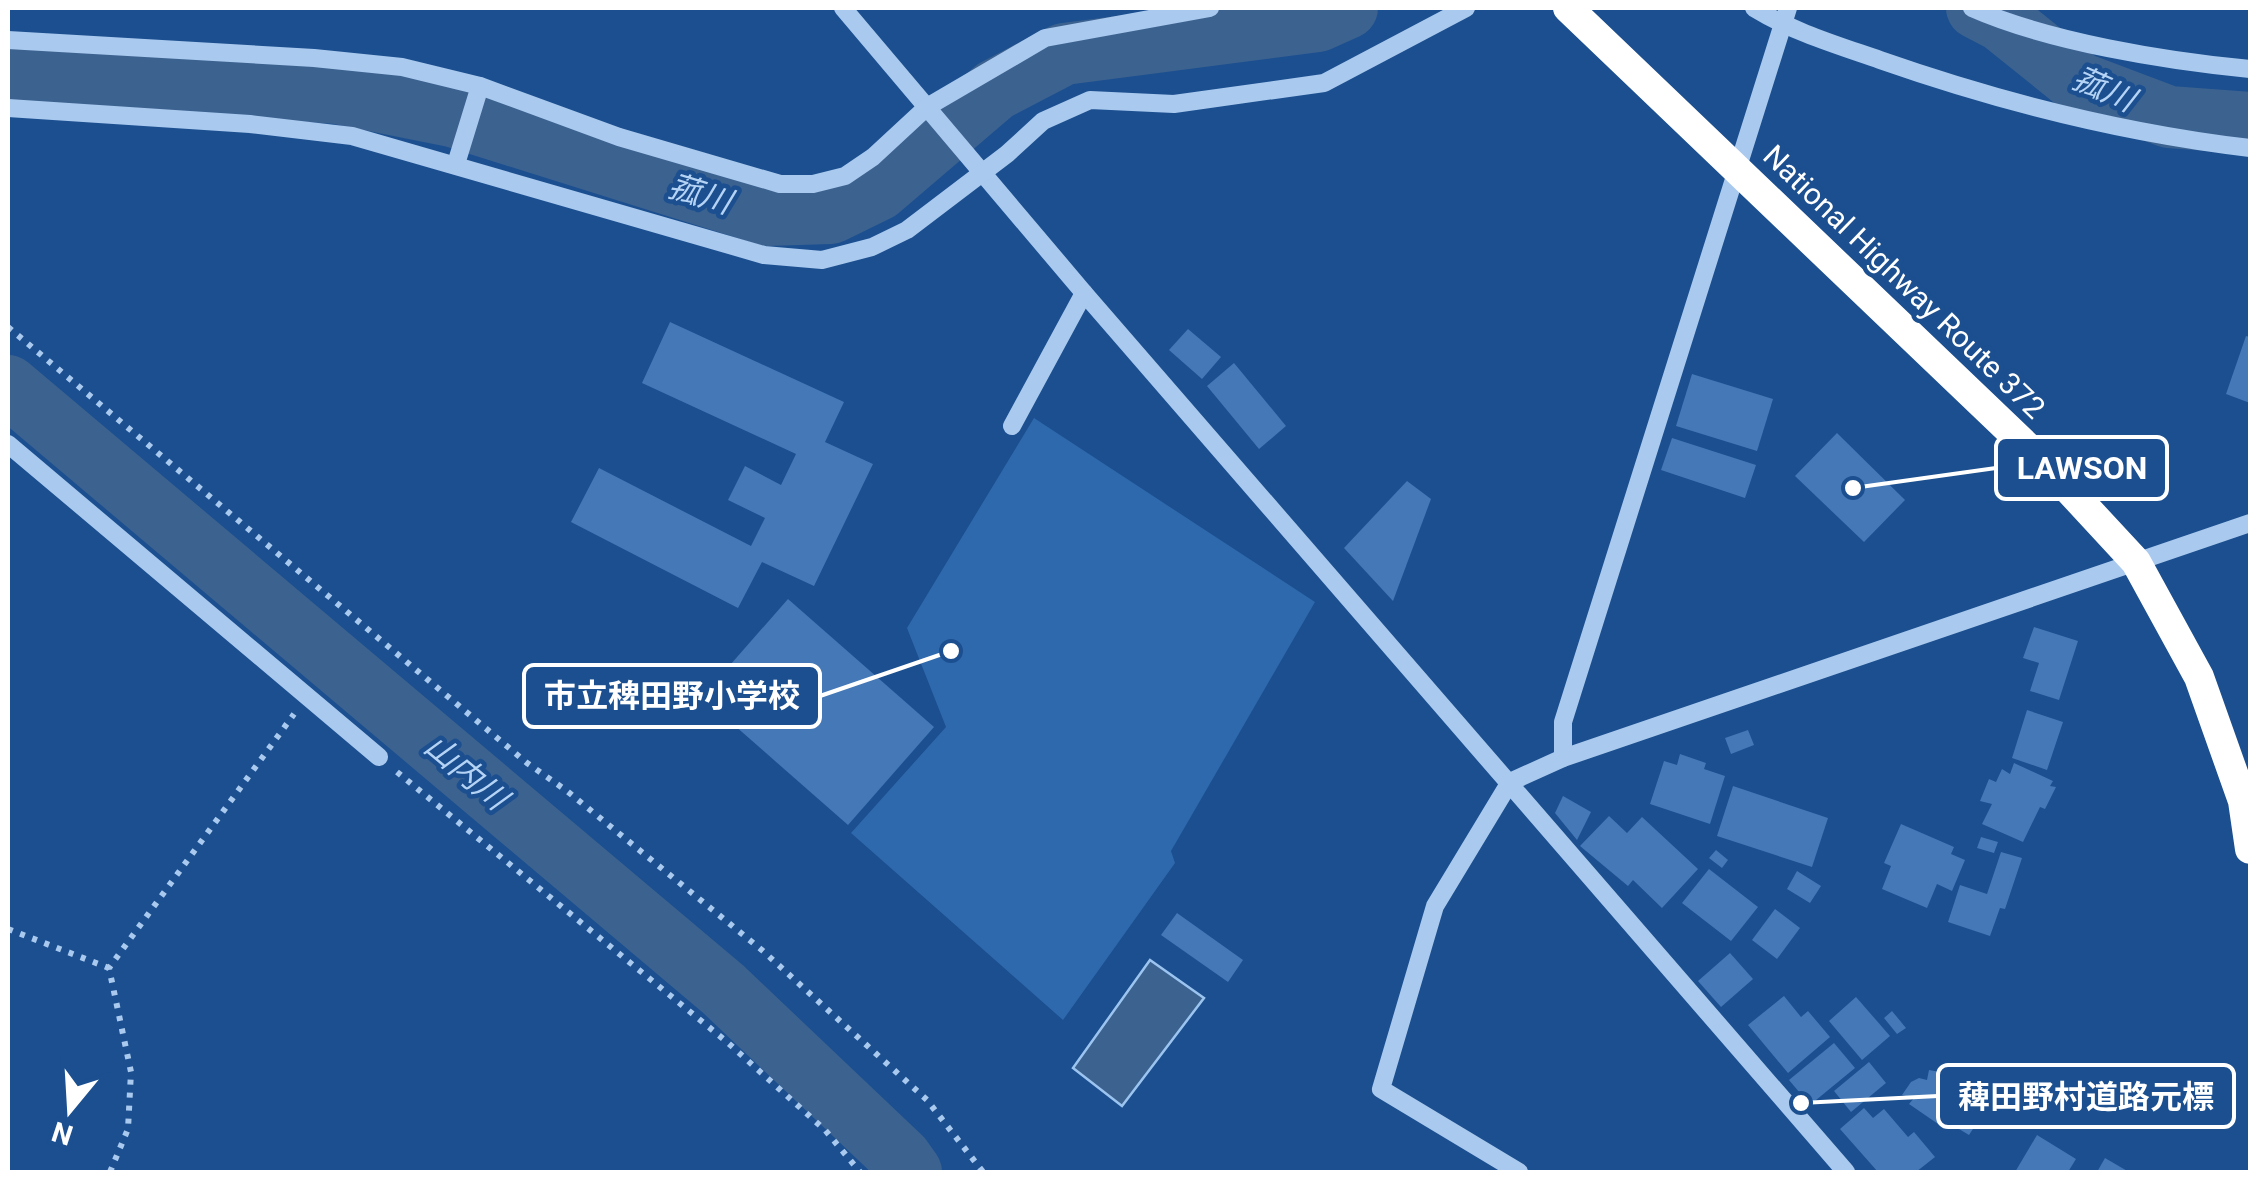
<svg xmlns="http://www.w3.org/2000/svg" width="2258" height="1180" font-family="Roboto,'Noto Sans JP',sans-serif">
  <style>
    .green { fill: #2e69ad }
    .water { fill: #3c6290; stroke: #9cc4f0; stroke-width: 2.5 }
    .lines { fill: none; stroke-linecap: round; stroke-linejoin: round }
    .river { stroke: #3c6290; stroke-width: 62 }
    .building { fill: #4478b7 }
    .path { stroke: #a9c9ee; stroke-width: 6; stroke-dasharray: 5 8; stroke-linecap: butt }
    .minor { stroke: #a9c9ee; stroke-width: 18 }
    .highway { stroke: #fff; stroke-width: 30 }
    .labels { text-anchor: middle; stroke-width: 9; stroke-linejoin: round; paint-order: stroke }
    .street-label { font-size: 30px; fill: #fff; stroke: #1b4f8f }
    .water-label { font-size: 32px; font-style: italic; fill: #b5d3f5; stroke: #1b4f8f }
    .leader { fill: none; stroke: #fff; stroke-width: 4 }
    .callout-dot { fill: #fff; stroke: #1b4f8f; stroke-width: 4 }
    .callout { fill: #1b4f8f; stroke: #fff; stroke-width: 4 }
    .callout-label { font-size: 32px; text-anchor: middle; font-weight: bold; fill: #fff }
  </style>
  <rect width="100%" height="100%" fill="#1b4f8f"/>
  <polygon class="green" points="1034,418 1315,602 1171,851 1175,863 1063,1020 851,833 946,727 907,628"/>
  <polygon class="water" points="1150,960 1204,998 1122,1106 1073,1068"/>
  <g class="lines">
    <g class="river">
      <polyline points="1977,8 2002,21 2079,83 2169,117 2250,123"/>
      <polyline points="8,70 337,93 452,116 767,215 831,213 878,190 995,90 1064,54 1318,21 1347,8"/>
      <polyline points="8,386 723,989 901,1158 911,1172"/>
    </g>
  </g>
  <g class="building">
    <polygon points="670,322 844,402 825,442 873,464 814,586 762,562 738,608 571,522 599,468 751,546 765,518 728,500 745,466 781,485 796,454 642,383"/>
    <polygon points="1188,329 1221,357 1202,379 1169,350"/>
    <polygon points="2246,336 2250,337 2250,403 2226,394"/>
    <polygon points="1234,363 1286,426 1259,449 1207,386"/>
    <polygon points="1692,374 1773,399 1757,451 1676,426"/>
    <polygon points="1837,433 1905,500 1864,542 1795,476"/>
    <polygon points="1672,438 1756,465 1745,498 1661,470"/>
    <polygon points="1407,481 1431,499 1393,601 1344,548"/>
    <polygon points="788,599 934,727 848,825 702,697"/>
    <polygon points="2034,627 2078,641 2059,700 2030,691 2039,663 2023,658"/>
    <polygon points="2027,710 2063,722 2047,770 2012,758"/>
    <polygon points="1748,730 1754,745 1731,754 1725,738"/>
    <polygon points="1680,754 1706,763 1704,769 1725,776 1710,824 1650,804 1664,761 1677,765"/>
    <polygon points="2014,763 2053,781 2050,786 2056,787 2045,809 2040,807 2023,842 1982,824 1992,804 1980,801 1989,779 1996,782 2002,769 2010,774"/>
    <polygon points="1733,786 1828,818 1812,867 1717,836"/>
    <polygon points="1563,796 1591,812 1577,840 1555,813"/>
    <polygon points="1609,816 1627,833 1642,817 1698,869 1662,908 1633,880 1628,886 1580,846"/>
    <polygon points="1901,824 1954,847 1951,854 1965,860 1952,891 1937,884 1927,908 1882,889 1891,866 1884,863"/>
    <polygon points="1981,837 1998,842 1994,853 1977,848"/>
    <polygon points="1716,850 1728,860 1722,868 1709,858"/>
    <polygon points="2001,852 2022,858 2005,909 2000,908 1990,936 1948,922 1960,885 1987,894"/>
    <polygon points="1709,869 1758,907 1731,941 1682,903"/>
    <polygon points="1797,871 1821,886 1810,903 1787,889"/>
    <polygon points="1775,909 1800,928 1777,959 1752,940"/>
    <polygon points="1177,913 1243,960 1228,982 1161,935"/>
    <polygon points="1730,953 1753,979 1721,1007 1698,981"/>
    <polygon points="1784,996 1801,1017 1808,1011 1830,1037 1788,1073 1748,1025"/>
    <polygon points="1856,997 1890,1036 1862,1060 1829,1021"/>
    <polygon points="1892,1011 1906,1028 1897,1034 1884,1018"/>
    <polygon points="1834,1043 1855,1068 1810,1105 1789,1080"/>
    <polygon points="1869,1062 1886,1083 1851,1112 1834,1091"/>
    <polygon points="1942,1066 1964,1082 1969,1074 1982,1080 1975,1091 1990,1103 1969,1135 1944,1120 1941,1126 1909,1104 1914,1098 1902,1095 1911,1082 1919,1078 1927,1080 1929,1070 1940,1072"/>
    <polygon points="1864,1108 1873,1118 1884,1109 1908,1137 1914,1132 1935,1157 1916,1172 1878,1172 1840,1129"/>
    <polygon points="2037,1135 2076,1159 2068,1172 2015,1172"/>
    <polygon points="2105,1158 2129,1172 2097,1172"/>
  </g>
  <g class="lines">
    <g class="path">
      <polyline points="8,327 527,763 567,791 763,951 927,1100 983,1172"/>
      <polyline points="397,772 727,1042 825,1130 860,1172"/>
      <polyline points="8,929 109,968"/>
      <polyline points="110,1172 128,1129 131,1072 109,968 294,714"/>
    </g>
    <g class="minor">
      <polyline points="843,8 1084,293 1846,1172"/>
      <path d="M1754,8C1793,32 1837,45 1880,60C2003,103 2122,133 2250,148"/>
      <path d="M1972,8C2049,42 2166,61 2250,69"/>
      <polyline points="8,40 314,58 402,67 480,86 619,137 780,184 813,184 845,176 873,157 927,107 1045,38 1210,8"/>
      <polyline points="8,108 250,124 352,136 764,255 822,260 872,247 907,230 1007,154 1043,121 1090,100 1174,104 1324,83 1466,8"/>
      <polyline points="456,164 480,86"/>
      <polyline points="1012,426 1084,293"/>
      <polyline points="8,444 379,757"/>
      <polyline points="1563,758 1563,722 1788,8"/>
      <polyline points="1519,1172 1381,1089 1435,906 1510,782 1563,758 2250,523"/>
    </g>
    <polyline class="highway" points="1568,8 2048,467 2136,562 2199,677 2243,801 2250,849"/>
  </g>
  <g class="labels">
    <g class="street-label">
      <text transform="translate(1904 282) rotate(44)" y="10">National Highway Route 372</text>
    </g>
    <g class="water-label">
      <text transform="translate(2104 89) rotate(24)" y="11">菰川</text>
      <text transform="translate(700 194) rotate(17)" y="11">菰川</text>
      <text transform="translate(466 772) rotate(40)" y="11">山内川</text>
    </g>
  </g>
  <path class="leader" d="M1853 488L1996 468M951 651L820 696M1801 1103L1938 1096"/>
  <g class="callout-dot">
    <circle cx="1853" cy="488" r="10"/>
    <circle cx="951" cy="651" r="10"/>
    <circle cx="1801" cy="1103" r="10"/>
  </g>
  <g class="callout">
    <rect x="1996" y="437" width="171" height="62" rx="10"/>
    <rect x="524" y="665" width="296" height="62" rx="10"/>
    <rect x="1938" y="1065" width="296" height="62" rx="10"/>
  </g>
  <g class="callout-label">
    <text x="2082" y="479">LAWSON</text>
    <text x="672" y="707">市立稗田野小学校</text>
    <text x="2086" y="1108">薭田野村道路元標</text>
  </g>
  <rect width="2258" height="1180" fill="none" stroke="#ffffff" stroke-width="20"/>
  <g transform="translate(70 1110) rotate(198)" stroke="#1b4f8f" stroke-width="8" paint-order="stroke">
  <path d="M0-8L18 38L0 25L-18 38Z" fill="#ffffff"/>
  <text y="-15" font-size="28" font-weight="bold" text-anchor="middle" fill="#ffffff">N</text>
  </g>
</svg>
